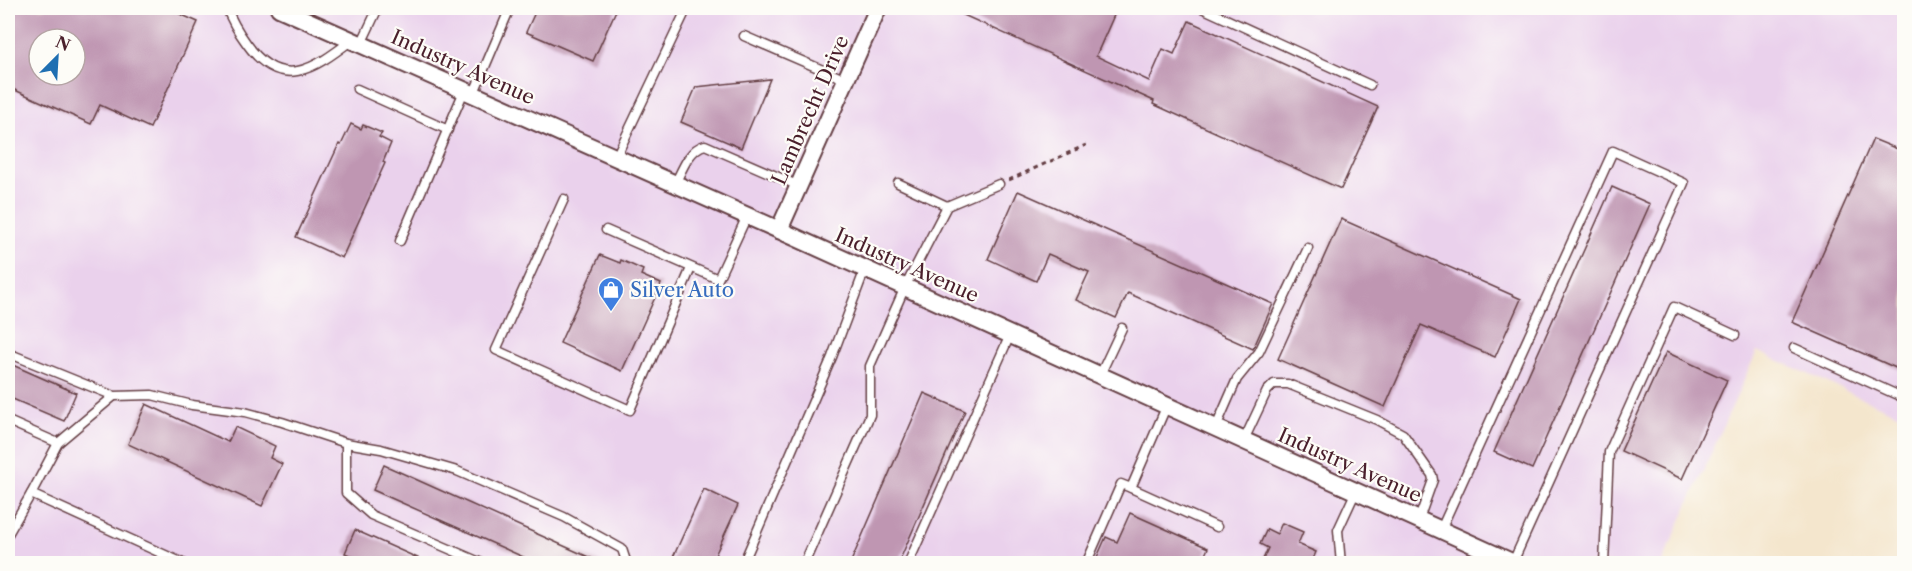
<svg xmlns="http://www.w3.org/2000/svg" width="1912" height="571" font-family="'Libre Caslon Text',serif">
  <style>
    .built { fill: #ead1ec; fill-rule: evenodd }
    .building { fill: #bf96b2; fill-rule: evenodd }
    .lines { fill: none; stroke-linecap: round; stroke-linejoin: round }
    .lane-casing { stroke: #643d43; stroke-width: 11 }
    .street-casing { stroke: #643d43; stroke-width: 20 }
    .path { stroke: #643d43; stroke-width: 3; stroke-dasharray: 4.5 4.5; stroke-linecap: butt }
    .lane { stroke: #fff; stroke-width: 8 }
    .street { stroke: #fff; stroke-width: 16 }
    .labels { text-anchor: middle; stroke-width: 4.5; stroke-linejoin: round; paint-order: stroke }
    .street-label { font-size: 20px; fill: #4a1f2b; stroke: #fdfcf7 }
    .shop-label { font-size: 20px; fill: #366cbe; stroke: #fdfcf7; text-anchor: start }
  </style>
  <rect width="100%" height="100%" fill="#fdfcf7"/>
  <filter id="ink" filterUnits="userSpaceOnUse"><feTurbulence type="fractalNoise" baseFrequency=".0167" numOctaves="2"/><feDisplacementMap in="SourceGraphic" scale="12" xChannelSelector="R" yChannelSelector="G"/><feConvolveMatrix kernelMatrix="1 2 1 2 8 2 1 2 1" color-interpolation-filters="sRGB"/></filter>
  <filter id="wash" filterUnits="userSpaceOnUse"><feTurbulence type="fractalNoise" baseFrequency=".008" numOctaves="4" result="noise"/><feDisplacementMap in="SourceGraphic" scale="24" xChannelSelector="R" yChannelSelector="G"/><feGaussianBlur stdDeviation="1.35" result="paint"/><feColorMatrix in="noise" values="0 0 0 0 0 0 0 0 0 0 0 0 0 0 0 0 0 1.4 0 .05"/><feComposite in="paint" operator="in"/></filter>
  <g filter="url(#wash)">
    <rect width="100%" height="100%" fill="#f4e6cd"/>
    <path class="built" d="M8,8H1904V417L1757,351L1662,563H8ZM39,39H75V75H39Z"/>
    <g id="blocks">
      <g class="building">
        <path d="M8,8H166L198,22L150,128L100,105L91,124L8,87ZM39,39H75V75H39Z"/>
        <polygon points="537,8 617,8 593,61 526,32"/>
        <polygon points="948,8 1103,8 1115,13 1096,56 1149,81 1163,49 1174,54 1189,21 1378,107 1341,189 1153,104 1154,101"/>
        <polygon points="770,79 741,148 681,122 696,87"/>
        <polygon points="351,124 361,129 363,125 382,133 379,137 391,143 383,162 385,163 342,258 296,237 339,144 341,145"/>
        <polygon points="1873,139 1905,152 1905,372 1792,322"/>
        <polygon points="1612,187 1650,204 1532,469 1494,452"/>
        <polygon points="1018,191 1273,304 1253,349 1128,293 1116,318 1076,300 1089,272 1048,254 1036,281 988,259"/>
        <polygon points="1341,219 1521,299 1495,357 1421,325 1385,407 1278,359"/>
        <polygon points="600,255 620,263 621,260 643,270 641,275 661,284 622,371 560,343"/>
        <polygon points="1666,352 1727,380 1682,479 1621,451"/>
        <polygon points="8,363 76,393 64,421 8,397"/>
        <polygon points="924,393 965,411 898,564 850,564"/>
        <polygon points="146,404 228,442 235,427 275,446 270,458 282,464 262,506 128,444"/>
        <polygon points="384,465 604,564 539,564 373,490"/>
        <polygon points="704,489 738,505 711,564 670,564"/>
        <polygon points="1130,513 1208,548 1201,564 1094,564 1106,537 1117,542"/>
        <polygon points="1282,523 1303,532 1298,544 1316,552 1311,564 1261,564 1268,548 1260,544 1267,529 1277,534"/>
        <polygon points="355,530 431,564 369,564 345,553"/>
      </g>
    </g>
  </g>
  <g filter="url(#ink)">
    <use href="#blocks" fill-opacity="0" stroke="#643d43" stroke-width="1.5"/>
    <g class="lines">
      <defs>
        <g id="lane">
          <path d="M227,8C231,20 239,33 247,44C281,92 314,69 352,40"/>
          <polyline points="1202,8 1370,85"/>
          <polyline points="744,36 846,80"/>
          <polyline points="361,44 378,8"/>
          <polyline points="357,89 448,130"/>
          <polyline points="473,95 510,8"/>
          <polyline points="616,157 687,8"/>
          <polyline points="898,183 947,206"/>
          <path d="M675,184C682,170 689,149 705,145L799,186"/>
          <polyline points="564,199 496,350 630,410 691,268"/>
          <polyline points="606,230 718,279 747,216"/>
          <polyline points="400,241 464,91"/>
          <polyline points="1794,348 1904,398"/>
          <polyline points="8,353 114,396 152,395 192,405 245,412 282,422 346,443 381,449 457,471 564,517 622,549 627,564"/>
          <polyline points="1100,375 1122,328"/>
          <polyline points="1167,405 1131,488 1217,527"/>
          <polyline points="8,421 58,443 114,396"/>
          <polyline points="1216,427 1237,379 1259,352 1308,248"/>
          <polyline points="1244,440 1267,391 1274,384 1288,384 1377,420 1403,434 1432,475 1433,480 1419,519"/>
          <polyline points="346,443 346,493 371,515 484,564"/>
          <polyline points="31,494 58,443"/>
          <polyline points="1441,529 1613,151 1684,183 1513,562"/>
          <polyline points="8,534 31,494 185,564"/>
          <polyline points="743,564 832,357 865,269"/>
          <polyline points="804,564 870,415 870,366 905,287 947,206 999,184"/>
          <polyline points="908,564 1010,335"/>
          <polyline points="1086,564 1121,484 1131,488"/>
          <polyline points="1341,564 1338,530 1356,491"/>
          <polyline points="1604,564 1609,452 1674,307 1735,335"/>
        </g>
        <g id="street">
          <polyline points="279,8 779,230 1516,564"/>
          <polyline points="779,230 878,8"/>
        </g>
      </defs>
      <use href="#lane" class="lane-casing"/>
      <use href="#street" class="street-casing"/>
      <polyline class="path" points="1009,180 1086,145"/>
      <use href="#lane" class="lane"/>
      <use href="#street" class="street"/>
    </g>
  </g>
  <defs>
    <symbol id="shop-pin" viewBox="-11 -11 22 30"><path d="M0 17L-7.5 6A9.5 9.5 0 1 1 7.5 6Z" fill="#3f7fe0" stroke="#fdfcf7"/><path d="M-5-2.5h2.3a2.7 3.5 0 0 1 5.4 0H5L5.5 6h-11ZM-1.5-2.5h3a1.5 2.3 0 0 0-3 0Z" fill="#fff"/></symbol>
  </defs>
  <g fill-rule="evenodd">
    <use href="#shop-pin" x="596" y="275" width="30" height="40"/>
  </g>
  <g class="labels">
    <g class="street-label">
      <text transform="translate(463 67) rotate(24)" y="7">Industry Avenue</text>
      <text transform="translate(810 110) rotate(-66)" y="7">Lambrecht Drive</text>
      <text transform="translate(907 265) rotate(24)" y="7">Industry Avenue</text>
      <text transform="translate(1350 465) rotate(24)" y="7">Industry Avenue</text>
    </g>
    <g class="shop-label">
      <text x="630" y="297">Silver Auto</text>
    </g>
  </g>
  <rect width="1912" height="571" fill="none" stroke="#fdfcf7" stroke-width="30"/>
  <g transform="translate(57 57) rotate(24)"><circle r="28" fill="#fdfcf7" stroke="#b5a4a5" stroke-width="1.5"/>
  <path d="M0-4.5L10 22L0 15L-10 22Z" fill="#1f6fb2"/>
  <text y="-9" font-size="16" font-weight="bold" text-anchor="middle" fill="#4a1f2b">N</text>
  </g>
</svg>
